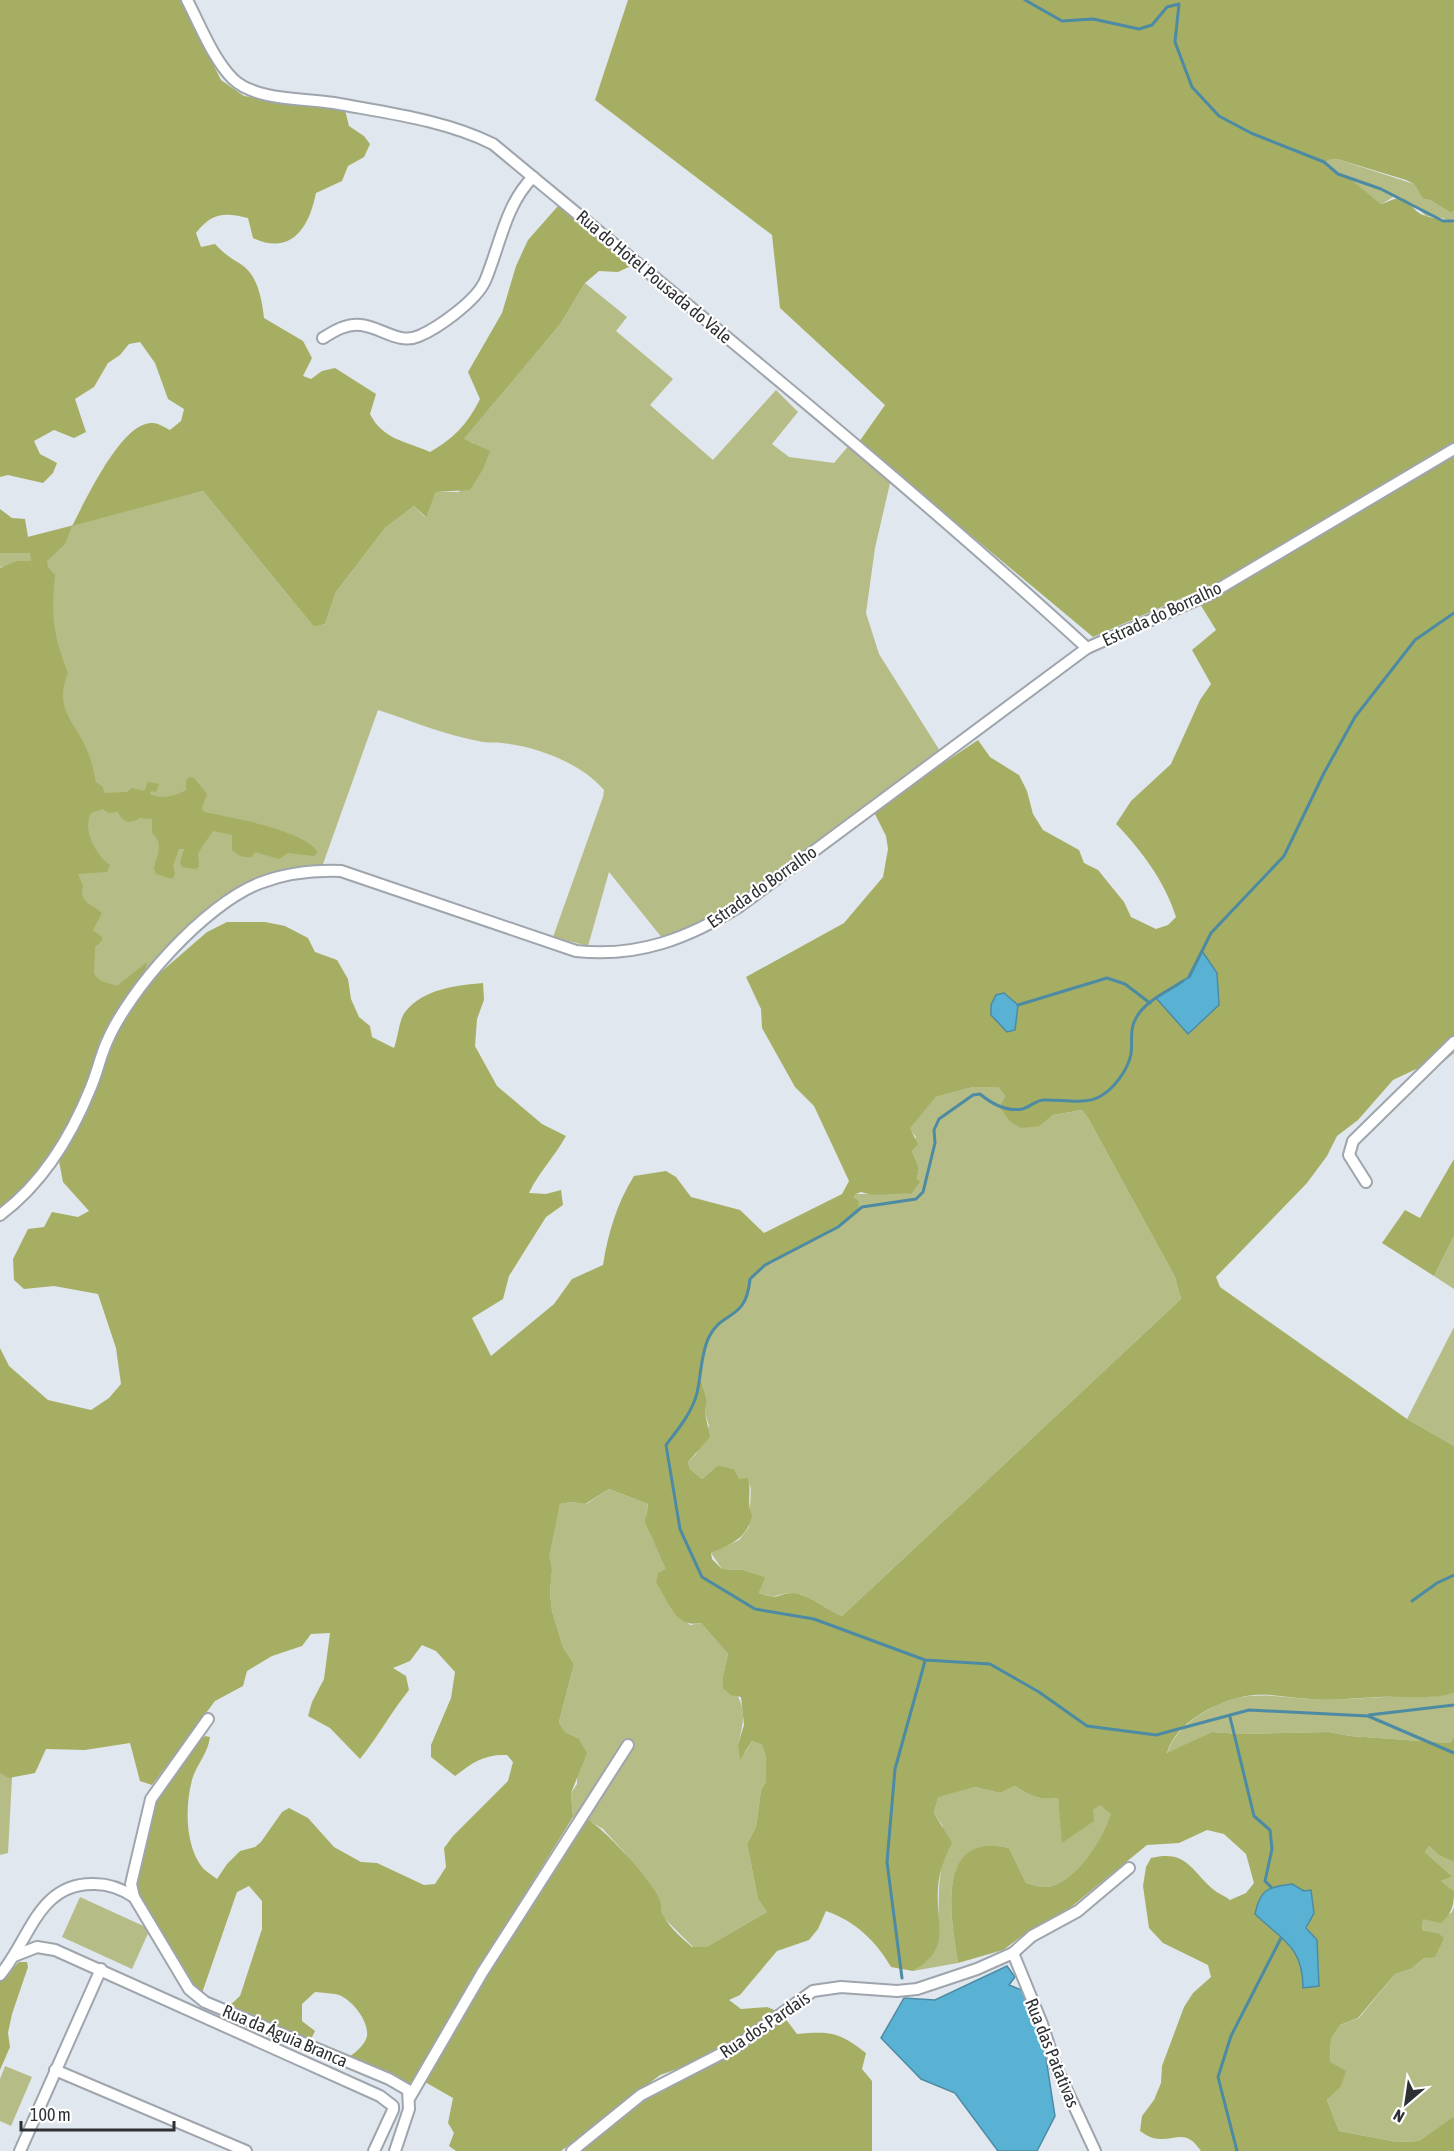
<svg xmlns="http://www.w3.org/2000/svg" width="1454" height="2151" font-family="'Asap Condensed',sans-serif">
  <style>
    .green { fill: #b6bc85 }
    .forest { fill: #a6ae64; fill-rule: evenodd }
    .water { fill: #59b2d3; stroke: #4c8ba3; stroke-width: 1.5 }
    .lines { fill: none; stroke-linecap: round; stroke-linejoin: round }
    .stream { stroke: #4c8ba3; stroke-width: 3 }
    .minor-casing { stroke: #9fa5ad; stroke-width: 14 }
    .minor { stroke: #fff; stroke-width: 10 }
    .labels { text-anchor: middle; stroke-width: 4.5; stroke-linejoin: round; paint-order: stroke }
    .street-label { font-size: 18px; fill: #2e3134; stroke: #fff }
  </style>
  <rect width="100%" height="100%" fill="#e0e7ef"/>
  <g class="green">
    <path d="M1337,159L1414,184L1423,199L1430,200L1451,213L1454,211V223L1442,218L1426,216L1413,204L1393,197L1382,204L1377,202L1346,175C1337,175 1332,174 1326,166L1328,160Z"/>
    <path d="M585,283L627,317L616,331L673,379L650,405L713,460L776,390L798,412L772,444L789,457L834,463L850,444L891,479L875,548L866,613L879,654L940,751L726,910L697,927L663,939L609,872L588,946L553,937L603,797L604,790C581,763 536,746 502,743C496,742 489,743 483,742C448,736 412,721 378,710L323,864C299,872 272,872 248,883C199,903 147,966 118,1009L85,985L2,566L0,568V553L28,537L203,491L314,627L325,624L336,592L385,528L414,506L425,517L436,492H459L474,443L463,440L561,323Z"/>
    <path d="M973,1087H998L1005,1096L1001,1107L1009,1121L1040,1126L1053,1115L1082,1110L1088,1118L1175,1277L1181,1299L842,1616C827,1610 808,1593 792,1593C777,1593 778,1600 759,1593L764,1577L743,1570L722,1569L711,1553L739,1540L749,1527L751,1489L748,1479H740L734,1469L718,1465L702,1479L690,1469L688,1462L696,1454L709,1426L705,1413L707,1400L700,1377L708,1339L717,1325L741,1309L748,1295L750,1279L765,1265L800,1245L858,1205L859,1201L854,1197L856,1194H892L917,1179L919,1168L912,1151L916,1137L909,1128L936,1097Z"/>
    <polygon points="1454,1236 1454,1289 1434,1276"/>
    <polygon points="1454,1327 1454,1446 1407,1419"/>
    <path d="M609,1489L648,1504C641,1526 660,1550 667,1569L656,1583L667,1597L672,1610L690,1625L701,1623L728,1654L723,1676C745,1702 747,1711 738,1744L745,1753L752,1741L762,1745L766,1758V1781L761,1790L756,1827L747,1844L758,1899L767,1912L706,1947H693L662,1916L660,1900L624,1852L603,1829L586,1819L573,1817L571,1793L577,1784L578,1738L565,1732L559,1722L574,1664L563,1647L552,1611L550,1592L552,1570L548,1556L560,1504L571,1502L586,1504Z"/>
    <polygon points="0,1574 21,1608 8,1853 0,1855"/>
    <path d="M1454,1693V1736L1450,1743L1350,1736L1329,1732L1240,1734L1212,1732L1167,1754C1175,1724 1218,1699 1249,1696C1271,1694 1291,1698 1312,1699C1343,1701 1373,1697 1404,1696C1420,1696 1438,1698 1454,1693Z"/>
    <path d="M1015,1786C1029,1795 1041,1801 1058,1798L1063,1842L1080,1830L1093,1810L1100,1804L1112,1814C1104,1838 1074,1888 1044,1887C1038,1887 1031,1884 1026,1883L1009,1848C934,1832 951,1918 958,1963L913,1971C956,1946 926,1886 949,1849L942,1825L934,1813L938,1796L975,1787L1000,1793Z"/>
    <polygon points="1429,1846 1440,1856 1454,1862 1454,1891 1441,1881 1451,1875 1425,1852"/>
    <polygon points="80,1897 150,1929 132,1969 62,1937"/>
    <polygon points="1454,1908 1454,2116 1419,2141 1397,2142 1339,2131 1327,2100 1340,2086 1330,2062 1331,2039 1340,2025 1359,2018 1395,1974 1411,1969 1424,1958 1438,1933 1422,1930 1423,1919 1432,1919 1451,1913"/>
    <polygon points="5,2066 32,2077 11,2126 0,2121 0,2079"/>
  </g>
  <g class="forest">
    <path d="M0,0H181L221,80L244,96L345,110L349,126L364,136L370,144L364,157L348,166L342,181L316,193C309,228 291,256 253,238L248,218C223,212 212,213 196,233L201,247L215,244C224,254 231,258 242,265C258,276 262,300 264,318L303,341L312,358L303,376L311,379L322,371L335,368L376,394L370,414C383,440 406,441 430,452C454,438 467,425 480,399L468,372L502,313L516,266L528,240L558,206L631,266L618,272L599,271L585,283L561,323L464,439L490,451L483,469L470,490L436,492L426,517L414,506L385,528L336,592L325,624L314,627L203,491L72,526L65,544L47,561L48,567L55,575C51,617 53,634 68,673C52,711 78,723 89,755C92,763 94,773 96,782L103,787L104,793L127,792L132,788L144,791L148,782L159,784L156,792L151,791L150,794C161,800 175,796 186,790V781L189,777L194,778L207,794L202,808L204,812C232,818 302,829 318,852L314,856L288,853L279,859L255,852L252,857C244,858 238,856 232,850V835L213,831L198,853L199,866L196,869L182,867L180,862L184,849H179L173,866L175,874L172,879L156,874L154,868C156,857 165,844 152,833V819L139,818C131,825 122,822 118,812L108,813L103,809L91,813C82,830 96,855 110,865L107,872L78,874L83,886C78,903 93,904 102,913L93,930L102,937V941L95,947L94,974L101,981L117,986L147,962L145,973L100,1040L92,1073L68,1130L32,1181L0,1211V568L17,561H31L30,553H0V509L12,518L25,519L28,537L72,526C85,502 122,420 153,423C158,423 166,428 170,430L181,421L184,409L168,399L155,363L140,342L129,344L120,355L108,363L94,387L75,399L86,432L74,438L54,430L34,441L40,454L57,463L53,473L43,483L8,475L0,477Z"/>
    <path d="M628,0H1454V211L1451,213L1430,200L1423,199L1414,184L1406,180L1337,159L1328,160L1326,166L1337,175H1346L1378,202L1382,204C1415,188 1404,209 1426,216C1435,219 1445,219 1454,223V447L1246,570L1093,637L859,442L885,405L780,308L772,235L595,100Z"/>
    <path d="M1454,454V1053L1444,1061L1429,1063L1393,1080L1358,1120L1337,1136L1327,1156L1307,1183L1216,1277L1220,1287L1407,1419L1454,1446V1693C1431,1700 1404,1696 1380,1697C1357,1698 1334,1701 1311,1699C1289,1698 1268,1692 1246,1696C1217,1701 1175,1723 1167,1753L1212,1732L1240,1734L1329,1732L1350,1736L1450,1743L1454,1736V1862L1440,1856L1429,1846L1425,1852L1452,1876L1441,1881L1454,1891C1454,1907 1452,1912 1441,1923L1423,1919L1422,1930L1438,1933L1444,1938L1435,1957L1424,1958L1411,1969L1395,1974L1358,2018L1340,2025L1331,2039L1330,2062L1346,2071L1341,2086L1327,2100L1339,2131L1397,2142L1419,2141L1454,2116V2151H1201C1184,2126 1175,2143 1153,2138C1149,2137 1143,2133 1140,2131L1142,2116L1154,2100L1161,2083L1162,2066L1184,2007L1193,1993L1211,1977L1208,1965L1163,1943L1149,1928L1143,1886L1146,1867L1151,1858C1187,1849 1191,1871 1214,1890C1219,1894 1225,1896 1230,1900L1246,1893L1254,1883L1246,1854L1224,1834L1207,1830L1179,1843L1147,1845L1065,1912L1026,1933L1003,1950L958,1963C951,1918 934,1831 1009,1848L1026,1883C1031,1884 1038,1887 1044,1887C1073,1888 1104,1838 1111,1814L1100,1805L1093,1810L1094,1821L1062,1843L1058,1798C1041,1801 1029,1795 1015,1786L1000,1793L975,1787L938,1797L934,1813L952,1843C945,1857 939,1871 938,1888C935,1924 953,1948 913,1971L891,1967C876,1941 855,1921 826,1911L818,1929L809,1940L777,1951L740,1995L729,2000L741,2009L767,2007L777,2011L714,2056L660,2075L561,2151H456L449,2146L454,2133L448,2123L453,2098L425,2082C468,1990 530,1904 586,1819C601,1824 654,1883 660,1900C662,1905 660,1912 664,1917C671,1929 682,1938 692,1947H706L767,1912L758,1899L747,1844L756,1827L761,1790L766,1781V1758L762,1745L752,1741L740,1760L738,1744L744,1725L741,1697L731,1695L723,1688V1676L728,1654L701,1623C674,1629 669,1600 656,1583L658,1573L666,1569L645,1522L648,1504L609,1489L585,1504L571,1502L560,1504L549,1556L552,1570L550,1592L552,1611L563,1647L574,1664L559,1722L565,1732L578,1738L587,1753L571,1793L573,1817L474,1975L411,2086L402,2079L349,2057C356,2052 365,2045 367,2036C369,2021 352,2000 339,1995C332,1993 322,1993 315,1992L302,2004V2021L315,2031L310,2041L229,2006L240,1996L262,1929V1901L249,1886L237,1892L202,1993L196,1989L136,1892V1883L152,1809L195,1744L205,1736L210,1737C208,1754 196,1765 192,1780C185,1806 185,1845 202,1867C205,1871 212,1875 217,1879L227,1864L240,1851L255,1847L261,1842L282,1812L289,1808L308,1818L334,1847L361,1862L377,1863L424,1885L435,1884L446,1867L444,1848L453,1836L508,1781L513,1762L507,1755C485,1754 473,1762 455,1776L431,1757V1745L451,1698L455,1672L436,1651L422,1645L410,1661L393,1668L406,1676L409,1690C391,1712 378,1737 360,1759L330,1728L308,1716L312,1702L324,1679L330,1633L311,1634L302,1646L272,1656L247,1671L243,1686L215,1701L152,1785L140,1781L130,1743L85,1750L46,1749L35,1773L9,1778L0,1773V1348L9,1366L48,1400L91,1410L109,1398L121,1384L116,1348L98,1294L54,1286L24,1289L14,1280L13,1259L28,1229L44,1227L52,1212L78,1217L89,1211L63,1182L59,1161L87,1113L116,1035L143,992L162,971L207,932L227,922H265L285,926L308,938L315,952L337,960L348,979L351,999L359,1017L370,1026L372,1037L394,1048C398,1038 399,1020 405,1012C423,989 457,985 483,983L484,1000L477,1019L475,1046L497,1086L542,1124L566,1136C555,1156 539,1172 529,1193L546,1194L561,1190L563,1205L546,1217L509,1276L503,1299L472,1318L491,1356L554,1304L572,1279L603,1265C608,1233 617,1203 634,1176L666,1171L676,1177L691,1197L740,1210L764,1233L842,1194L849,1181L814,1106L795,1087L762,1028L761,1009L746,977L844,923L883,877L888,849L886,836L873,810L978,740L990,757L1019,775L1027,791L1033,814L1043,830L1079,850L1084,863L1098,870L1124,902L1131,917L1156,929L1168,925L1176,917C1165,882 1142,851 1116,824L1131,801L1171,764L1200,700L1211,684L1192,650L1216,630L1200,604L1383,498ZM1202,951L1188,1033L1157,998L1189,977ZM973,1087H998L1005,1096L1000,1107L1009,1121L1021,1128L1040,1126L1053,1115L1082,1110L1088,1118L1175,1277L1181,1299L842,1616C827,1610 809,1594 793,1593C778,1593 780,1601 759,1593L765,1577L743,1570L722,1569L712,1559L711,1553C730,1545 748,1538 752,1515C746,1503 752,1491 748,1478L740,1479L734,1469L718,1465L702,1479L690,1469L688,1462L710,1437L705,1413L707,1400L700,1377L708,1339L717,1325L741,1309L748,1295L750,1279C782,1251 824,1237 858,1211L859,1201L854,1197L856,1194L861,1192C877,1198 894,1192 911,1194L920,1182L917,1179L919,1168L912,1151L918,1144L910,1128L936,1097ZM1292,1884L1304,1891L1310,1890L1303,1988C1303,1956 1292,1946 1269,1927Z"/>
    <polygon points="1454,1159 1454,1236 1434,1276 1382,1243 1405,1210 1420,1218"/>
    <polygon points="19,1962 27,1962 28,1967 12,2014 8,2033 10,2047 0,2070 0,1981"/>
    <path d="M785,2018L797,2034C831,2031 839,2032 866,2053L862,2069L872,2081V2151H581L639,2104Z"/>
  </g>
  <g class="water">
    <polygon points="1202,951 1217,973 1219,1005 1188,1034 1156,998 1189,977"/>
    <polygon points="1004,993 1018,1005 1015,1030 1007,1032 991,1015 991,1005 996,995"/>
    <path d="M1292,1884L1304,1891L1311,1890L1314,1913L1306,1928L1317,1940L1319,1986L1303,1988C1303,1946 1282,1940 1255,1914C1260,1889 1268,1887 1292,1884Z"/>
    <polygon points="1007,1966 1015,1977 1009,1985 1024,1991 1041,2026 1055,2116 1037,2151 998,2151 955,2093 921,2079 881,2038 904,1998 935,2000"/>
  </g>
  <g class="lines">
    <g class="stream">
      <polyline points="1025,0 1062,21 1093,19 1139,29 1152,25 1167,7 1179,4 1175,42 1192,87 1219,116 1251,133 1324,162 1338,174 1381,189 1443,221 1454,221"/>
      <polyline points="1189,977 1211,933 1284,856 1324,773 1355,717 1415,640 1454,613"/>
      <path d="M1183,981C1168,991 1145,1001 1136,1018C1129,1030 1133,1041 1131,1054C1128,1070 1113,1090 1099,1097C1084,1105 1060,1099 1044,1100C1036,1100 1030,1107 1022,1109C1006,1112 992,1104 980,1094L973,1095L939,1119L934,1130L935,1143L923,1192L916,1199L862,1207L838,1227L765,1265L750,1279C746,1322 723,1309 709,1337C701,1353 701,1376 697,1393C692,1413 678,1429 666,1445L680,1529L702,1577L755,1609L814,1619L925,1660L990,1664L1039,1692L1087,1726L1156,1735L1249,1710L1368,1716L1454,1753"/>
      <polyline points="1018,1005 1107,978 1125,984 1150,1003"/>
      <polyline points="1412,1601 1437,1583 1454,1575"/>
      <polyline points="1369,1715 1454,1705"/>
      <polyline points="1230,1717 1254,1816 1270,1830 1272,1849 1265,1881 1271,1887"/>
      <polyline points="902,1978 887,1862 895,1769 925,1661"/>
      <polyline points="1237,2151 1218,2077 1231,2036 1281,1938"/>
    </g>
    <defs>
      <g id="minor">
        <path d="M187,0C200,25 213,59 233,79C256,101 304,98 334,103C387,113 445,120 493,144C693,310 896,473 1087,648"/>
        <path d="M323,338C334,331 347,323 361,325C381,327 399,345 419,336C438,328 476,301 485,281C500,246 505,205 533,177"/>
        <polyline points="1366,1182 1349,1155 1353,1141 1454,1042"/>
        <path d="M0,1215C43,1183 71,1137 91,1087C97,1073 100,1058 106,1044C128,990 205,904 260,883C286,873 314,870 341,871L576,951C638,958 689,938 740,906L1087,648L1210,594L1454,449"/>
        <polyline points="134,1897 131,1884 151,1799 208,1719"/>
        <polyline points="1013,1953 1042,2024 1056,2067 1095,2151"/>
        <polyline points="14,1956 37,1947 55,1950 380,2096 393,2106 393,2110 374,2151"/>
        <path d="M0,1975C30,1940 38,1882 95,1884C109,1884 122,1889 134,1897L189,1989L205,2002L389,2079L408,2090L409,2109L395,2151"/>
        <polyline points="55,2070 246,2151"/>
        <polyline points="410,2097 482,1973 628,1745"/>
        <polyline points="20,2151 101,1969"/>
        <polyline points="572,2151 641,2095 738,2045 813,1991 841,1987 897,1991 917,1989 977,1969 1013,1953 1032,1936 1078,1911 1129,1868"/>
      </g>
    </defs>
    <use href="#minor" class="minor-casing"/>
    <use href="#minor" class="minor"/>
  </g>
  <g class="labels">
    <g class="street-label">
      <text transform="translate(654 277) rotate(40)" y="6">Rua do Hotel Pousada do Vale</text>
      <text transform="translate(1162 614) rotate(-25)" y="6">Estrada do Borralho</text>
      <text transform="translate(762 887) rotate(-35)" y="6">Estrada do Borralho</text>
      <text transform="translate(765 2025) rotate(-34)" y="6">Rua dos Pardais</text>
      <text transform="translate(285 2036) rotate(23)" y="6">Rua da Águia Branca</text>
      <text transform="translate(1052 2053) rotate(68)" y="6">Rua das Patativas</text>
    </g>
  </g>
  <g transform="translate(1406 2103) rotate(209)" stroke="#ffffff" stroke-width="4.5" paint-order="stroke">
  <path d="M0-4.5L10 22L0 15L-10 22Z" fill="#2e3134"/>
  <text y="-9" font-size="16" font-weight="bold" text-anchor="middle" fill="#2e3134">N</text>
  </g>
  <path d="M21 2121v9h153v-9" fill="none" stroke="#2e3134" stroke-width="3"/>
  <text x="30" y="2121" font-size="18" fill="#2e3134" stroke="#ffffff" stroke-width="4.5" paint-order="stroke">100 m</text>
</svg>
